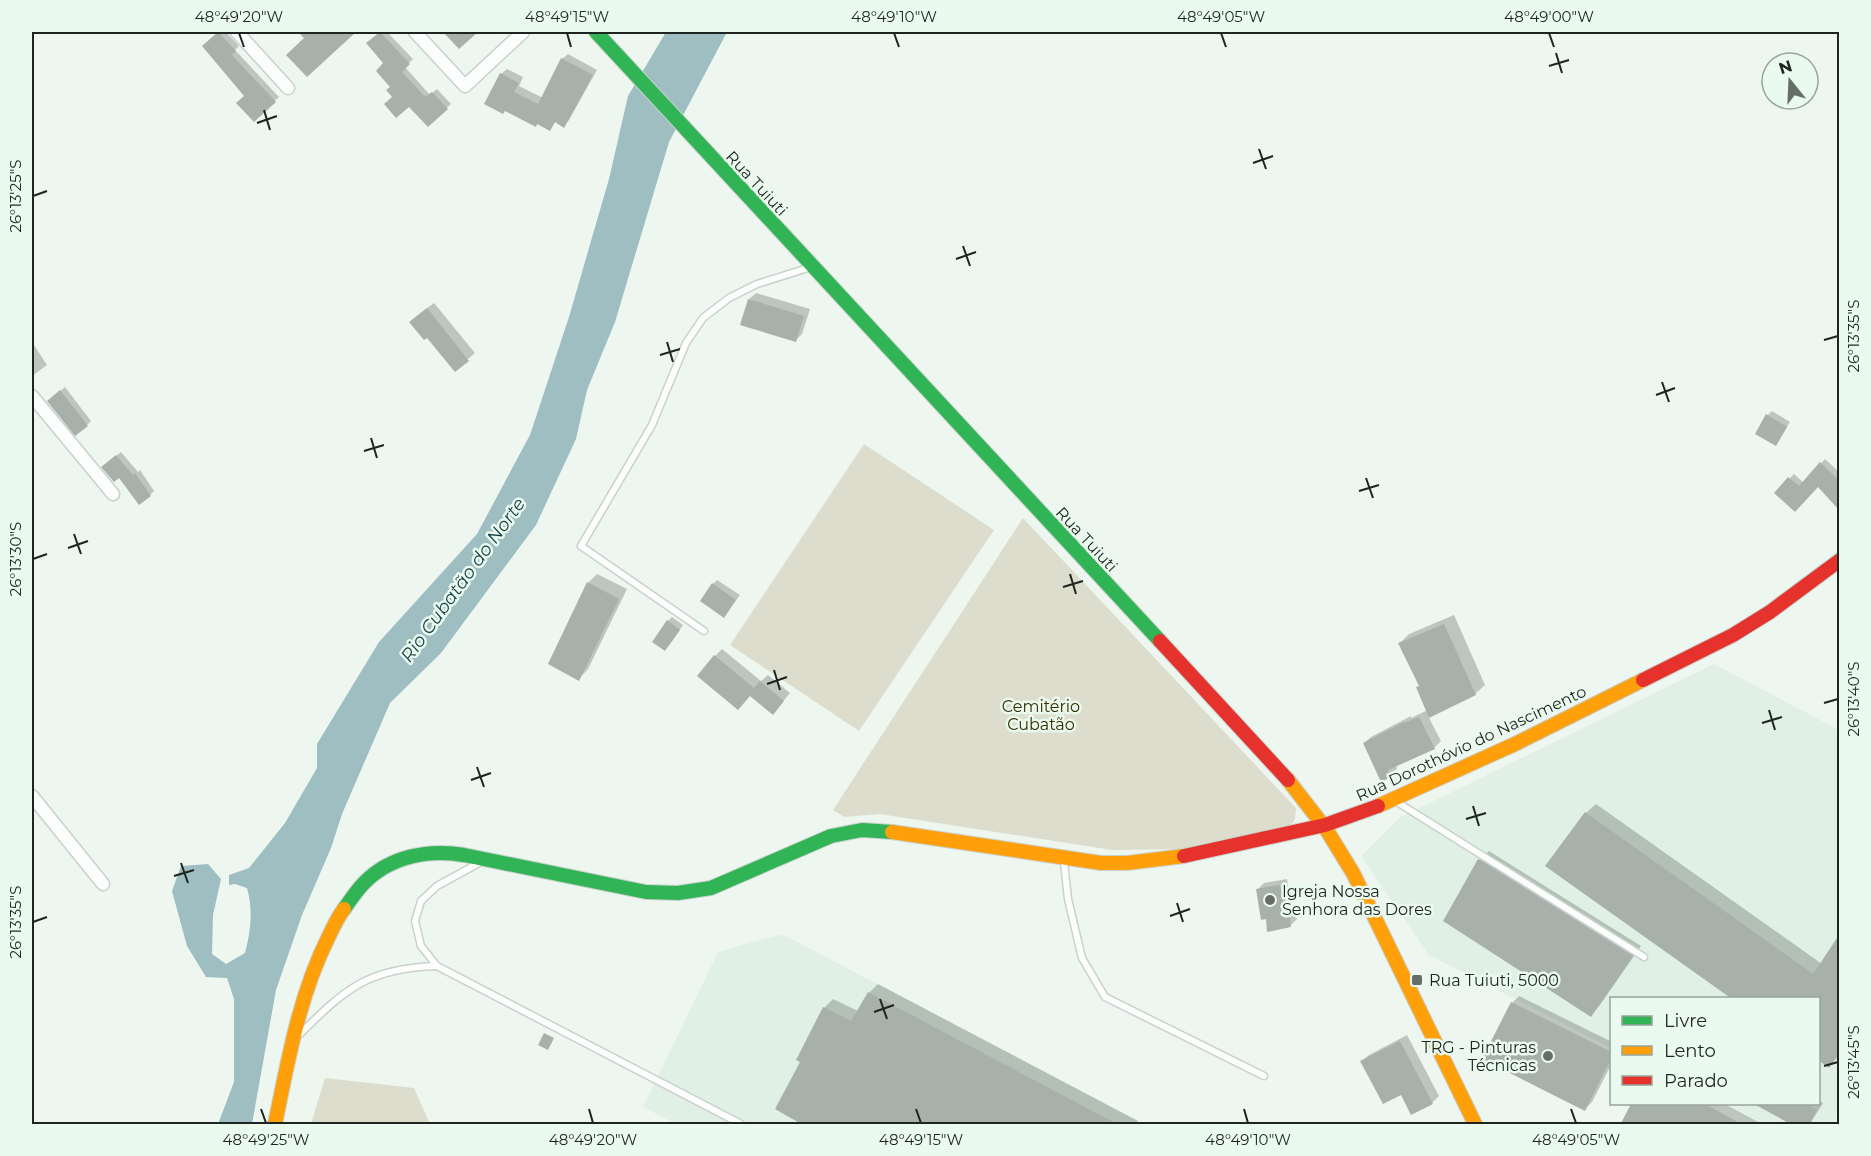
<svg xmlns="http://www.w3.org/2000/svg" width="1871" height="1156" font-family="Montserrat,sans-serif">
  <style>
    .built { fill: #e0f0e4 }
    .green { fill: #ddddcd }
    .water { fill: #9ebec2 }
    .shadow { fill: #0003 }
    .building { fill: #a8b0ac }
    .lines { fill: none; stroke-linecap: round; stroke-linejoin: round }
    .lane-casing { stroke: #cad1cc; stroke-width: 9 }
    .street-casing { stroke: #cad1cc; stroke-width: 15 }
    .fast-casing { stroke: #cad1cc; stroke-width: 16 }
    .slow-casing { stroke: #cad1cc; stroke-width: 16 }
    .jam-casing { stroke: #cad1cc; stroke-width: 16 }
    .lane { stroke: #fcfefd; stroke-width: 6 }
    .street { stroke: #fcfefd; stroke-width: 12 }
    .fast { stroke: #30b455; stroke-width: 14 }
    .slow { stroke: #ff9f0a; stroke-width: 14 }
    .jam { stroke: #e5322d; stroke-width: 14 }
    .ticks { fill: none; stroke: #1e2420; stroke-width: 2 }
    .poi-dot { fill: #676e69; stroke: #eafaee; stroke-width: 2 }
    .labels { text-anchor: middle; stroke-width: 5; stroke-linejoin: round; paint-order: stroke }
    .street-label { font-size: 16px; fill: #1e2420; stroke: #eafaee }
    .park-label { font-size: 16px; fill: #372d00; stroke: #eafaee }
    .poi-label { font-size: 16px; fill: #1e2420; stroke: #eafaee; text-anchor: start }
    .water-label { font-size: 18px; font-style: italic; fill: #164046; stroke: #eafaee }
    .neatline { fill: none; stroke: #1e2420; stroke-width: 2 }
    .ticks-label { font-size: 15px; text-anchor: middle; fill: #1e2420 }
  </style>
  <rect width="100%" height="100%" fill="#eef6f0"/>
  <g class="built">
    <polygon points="1714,664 1839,730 1840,1111 1833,1124 1762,1124 1721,1104 1818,1104 1818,998 1612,998 1611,1048 1429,955 1361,856 1399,818"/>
    <polygon points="782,934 1144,1124 676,1124 643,1107 718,952"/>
  </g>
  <g class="green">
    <polygon points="864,444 994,530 859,731 730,645"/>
    <polygon points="1023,518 1296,808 1295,819 1288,830 1182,849 1112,850 880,814 844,817 833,810"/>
    <polygon points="325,1078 414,1088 430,1124 311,1124"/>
  </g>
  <path class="water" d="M666,32H727L669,142L615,322L587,390L576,439L536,525L441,653L390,703L342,814L331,848L302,915L276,990L252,1124H218L234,1082V999L227,978L206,977L187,946L172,891L181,866L208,864L221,879L213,915L212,954L226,964L245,953C251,931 253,909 247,888L235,884L229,885V875L249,868L285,823L317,768V744L379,642L477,534L530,435L569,317L609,179L628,96Z"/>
  <g class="shadow">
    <polygon points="220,32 226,32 239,46 235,50 279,97 254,120 246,96 204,46"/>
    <polygon points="315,32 354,32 307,75 292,51"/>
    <polygon points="381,32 387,32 413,59 405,67 430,95 437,89 451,104 428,125 409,105 394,97 385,63 368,43"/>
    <polygon points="568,54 597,70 569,120 564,126 556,121 550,129 538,123 536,125 501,74 507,69 523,77 519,86 543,98 562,59"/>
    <polygon points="756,293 810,309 802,334 795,341 749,299"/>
    <polygon points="434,303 475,353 455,370 418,315"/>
    <polygon points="32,342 47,365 32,376"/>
    <polygon points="65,387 91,421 87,425 53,397"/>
    <polygon points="1772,411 1790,422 1776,444 1768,415"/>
    <polygon points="121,452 138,472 140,470 154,491 150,495 108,463"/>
    <polygon points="1825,459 1840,473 1839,507 1818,485 1776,493 1794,474 1804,483"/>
    <polygon points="597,574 627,589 588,669 579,679 588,583"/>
    <polygon points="717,580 740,595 724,616 713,584"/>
    <polygon points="1454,615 1485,685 1475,694 1428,716 1441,741 1434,748 1396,765 1397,769 1390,775 1364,743 1371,737 1411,716 1411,718 1428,710 1418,687 1420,685 1400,643 1409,634"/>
    <polygon points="672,617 683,625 669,645 668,621"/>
    <polygon points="722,649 761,681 768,675 790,693 773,713 750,694 715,656"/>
    <polygon points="1596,804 1822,964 1840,938 1840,1055 1829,1066 1818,998 1586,813"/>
    <polygon points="1489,851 1641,946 1600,1005 1591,1015 1479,860"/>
    <polygon points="1287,879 1291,905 1295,905 1297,919 1290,926 1267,917 1257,890 1264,883"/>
    <polygon points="878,984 1138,1121 1136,1124 807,1124 802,1061 824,1008 833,999 858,1011 869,993"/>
    <polygon points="1519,996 1612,1042 1612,1063 1592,1102 1585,1109 1512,1003"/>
    <polygon points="1407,1035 1439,1096 1432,1103 1401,1093 1362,1061 1369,1055"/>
    <polygon points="1818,1100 1823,1103 1810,1124 1795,1124 1757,1104 1818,1104"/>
    <polygon points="1633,1104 1724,1104 1762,1124 1622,1124"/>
  </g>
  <g class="building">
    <polygon points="218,32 236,51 232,55 276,102 254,122 236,103 244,96 202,46"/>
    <polygon points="298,32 356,32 307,77 286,55 304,38"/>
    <polygon points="380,32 410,64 402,72 425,97 432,92 448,109 428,127 409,107 396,118 384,104 392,97 386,90 390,87 376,71 383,63 366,43"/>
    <polygon points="443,32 478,32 459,49"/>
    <polygon points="561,58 593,75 564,128 555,122 550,131 537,124 536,127 505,111 503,114 484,104 500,73 519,83 514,92 538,104"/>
    <polygon points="748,299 804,316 796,342 740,325"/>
    <polygon points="427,308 469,361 455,372 427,338 424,340 409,322"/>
    <polygon points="60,390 88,426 75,436 47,401"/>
    <polygon points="1766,414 1787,427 1776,446 1755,434"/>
    <polygon points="116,455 133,475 135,473 151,496 139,505 119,478 114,482 101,467"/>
    <polygon points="1820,462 1839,481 1839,510 1818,487 1795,512 1774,493 1788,477 1799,486"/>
    <polygon points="587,582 619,599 579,681 548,664"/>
    <polygon points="712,583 736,600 724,618 700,601"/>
    <polygon points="667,620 680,630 665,651 652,642"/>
    <polygon points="1444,624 1476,695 1429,718 1416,687 1419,686 1398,643"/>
    <polygon points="714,655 754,688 760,681 784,701 773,715 750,696 738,710 697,676"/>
    <polygon points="1419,717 1435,749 1388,770 1391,777 1381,782 1363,743 1404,722 1404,723"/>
    <polygon points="1585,812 1813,974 1839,935 1839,1054 1829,1068 1818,1060 1818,999 1732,999 1545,866"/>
    <polygon points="1478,859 1633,956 1591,1017 1443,921"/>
    <polygon points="1280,885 1285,911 1289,911 1291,927 1267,932 1266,919 1261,920 1256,889"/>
    <polygon points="868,992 1119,1125 803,1125 775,1109 800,1062 796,1060 823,1007 851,1021"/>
    <polygon points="1511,1002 1611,1052 1611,1059 1585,1111 1482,1059"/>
    <polygon points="544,1033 554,1038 548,1050 538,1045"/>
    <polygon points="1400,1041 1433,1104 1411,1115 1401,1095 1383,1104 1360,1061"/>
    <polygon points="1631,1104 1705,1104 1743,1125 1620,1125"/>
    <polygon points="1754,1104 1806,1104 1817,1110 1809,1125 1792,1125"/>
  </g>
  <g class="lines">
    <defs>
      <g id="lane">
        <polyline points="704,631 581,546 652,425 686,343 703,318 729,298 757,284 811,267"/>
        <polyline points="1397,802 1644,957"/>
        <polyline points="1064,862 1068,899 1082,958 1105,997 1264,1076"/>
        <polyline points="437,966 741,1124"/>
        <path d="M300,1034C346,988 369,968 437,966L421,946L415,921L421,901L437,886L479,863"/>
      </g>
      <g id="street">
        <polyline points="237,32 288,88"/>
        <polyline points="415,32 465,86 523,32"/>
        <polyline points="32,396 113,494"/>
        <polyline points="32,796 103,884"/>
      </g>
      <g id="fast">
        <polyline points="596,32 1160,641"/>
        <path d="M344,909C350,901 356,891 364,883C390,856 429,849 464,855L646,892L678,893L711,888L831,836L862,830L892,832"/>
      </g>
      <g id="slow">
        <polyline points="1288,780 1326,829 1353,873 1475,1124"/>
        <polyline points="1378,806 1515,744 1643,680"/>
        <polyline points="892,832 1101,863 1127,863 1184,856"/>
        <path d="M275,1124C288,1061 299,996 328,938C333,928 337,918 344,909"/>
      </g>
      <g id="jam">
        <polyline points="1160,641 1288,780"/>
        <polyline points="1643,680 1733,635 1770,612 1840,560"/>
        <polyline points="1184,856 1325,825 1378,806"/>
      </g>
    </defs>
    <use href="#lane" class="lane-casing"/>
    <use href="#street" class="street-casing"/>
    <use href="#fast" class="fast-casing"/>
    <use href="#slow" class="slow-casing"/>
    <use href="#jam" class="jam-casing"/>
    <use href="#lane" class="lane"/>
    <use href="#street" class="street"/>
    <use href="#fast" class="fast"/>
    <use href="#slow" class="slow"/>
    <use href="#jam" class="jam"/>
  </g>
  <path class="ticks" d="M239,33L244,47M567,33L571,47M894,33L899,47M1221,33L1226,47M1549,33L1554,47M1556,53L1562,73M1549,66L1569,60M264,110L270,130M257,123L277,116M1259,149L1266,169M1253,163L1273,156M33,196L47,191M963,246L970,266M956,259L976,252M1824,340L1838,336M667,342L673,362M660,355L680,349M1662,382L1669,402M1656,395L1675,388M371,438L377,458M364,451L384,445M1366,478L1373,498M1359,491L1379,485M74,534L81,554M68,548L88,541M33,559L47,554M1070,574L1076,594M1063,587L1083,581M774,670L780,690M767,684L787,677M1824,703L1838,699M1769,710L1775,730M1762,723L1782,717M477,767L484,787M471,780L491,773M1473,806L1479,826M1466,819L1486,813M181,863L188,883M174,876L194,870M1177,903L1183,922M1170,916L1190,909M33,922L47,917M880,999L887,1019M874,1012L894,1005M1824,1066L1838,1062M261,1109L266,1123M589,1109L593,1123M916,1109L921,1123M1244,1109L1248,1123M1571,1109L1576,1123"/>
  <g class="poi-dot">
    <circle cx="1270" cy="900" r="6"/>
    <rect x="1411" y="974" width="12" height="12" rx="3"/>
    <circle cx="1548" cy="1056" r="6"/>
  </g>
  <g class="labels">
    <g class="street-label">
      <text transform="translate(757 183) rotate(47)" y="6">Rua Tuiuti</text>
      <text transform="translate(1087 539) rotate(47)" y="6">Rua Tuiuti</text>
      <text transform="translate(1471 743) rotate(-25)" y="6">Rua Dorothóvio do Nascimento</text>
    </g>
    <g class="park-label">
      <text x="1041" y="712">Cemitério<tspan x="1041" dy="18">Cubatão</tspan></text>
    </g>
    <g class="poi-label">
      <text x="1282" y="897">Igreja Nossa<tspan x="1282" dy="18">Senhora das Dores</tspan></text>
      <text x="1429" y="986">Rua Tuiuti, 5000</text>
      <text x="1536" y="1053" text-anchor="end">TRG - Pinturas<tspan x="1536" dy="18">Técnicas</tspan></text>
    </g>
    <g class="water-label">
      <text transform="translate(463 580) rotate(-54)" y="6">Rio Cubatão do Norte</text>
    </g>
  </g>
  <rect width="1871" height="1156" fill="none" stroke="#eafaee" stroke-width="66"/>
  <rect x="1610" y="997" width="210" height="108" fill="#eafaee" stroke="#98a49c" stroke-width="1.5"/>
  <rect x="1622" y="1016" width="30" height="9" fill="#30b455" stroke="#98a49c" stroke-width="1.5"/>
  <text x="1664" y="1027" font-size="18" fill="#1e2420">Livre</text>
  <rect x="1622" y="1046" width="30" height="9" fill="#ff9f0a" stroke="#98a49c" stroke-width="1.5"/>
  <text x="1664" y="1057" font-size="18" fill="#1e2420">Lento</text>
  <rect x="1622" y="1076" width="30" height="9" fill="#e5322d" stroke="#98a49c" stroke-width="1.5"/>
  <text x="1664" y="1087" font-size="18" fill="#1e2420">Parado</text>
  <g transform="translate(1790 81) rotate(342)"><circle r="28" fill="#eafaee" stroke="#98a49c" stroke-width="1.5"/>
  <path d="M0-4.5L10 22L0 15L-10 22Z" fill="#676e69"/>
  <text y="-9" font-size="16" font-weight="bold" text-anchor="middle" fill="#1e2420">N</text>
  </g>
  <rect x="33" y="33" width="1805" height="1090" class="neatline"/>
  <g class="ticks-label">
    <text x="239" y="22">48°49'20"W</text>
    <text x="567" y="22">48°49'15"W</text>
    <text x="894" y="22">48°49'10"W</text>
    <text x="1221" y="22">48°49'05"W</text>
    <text x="1549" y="22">48°49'00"W</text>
    <text transform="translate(16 196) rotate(-90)" y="5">26°13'25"S</text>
    <text transform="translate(1854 336) rotate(-90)" y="5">26°13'35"S</text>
    <text transform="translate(16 559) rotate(-90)" y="5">26°13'30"S</text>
    <text transform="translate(1854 699) rotate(-90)" y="5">26°13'40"S</text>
    <text transform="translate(16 922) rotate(-90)" y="5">26°13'35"S</text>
    <text transform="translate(1854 1062) rotate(-90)" y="5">26°13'45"S</text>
    <text x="266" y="1145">48°49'25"W</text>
    <text x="593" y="1145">48°49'20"W</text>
    <text x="921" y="1145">48°49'15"W</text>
    <text x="1248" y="1145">48°49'10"W</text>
    <text x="1576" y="1145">48°49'05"W</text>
  </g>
</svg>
